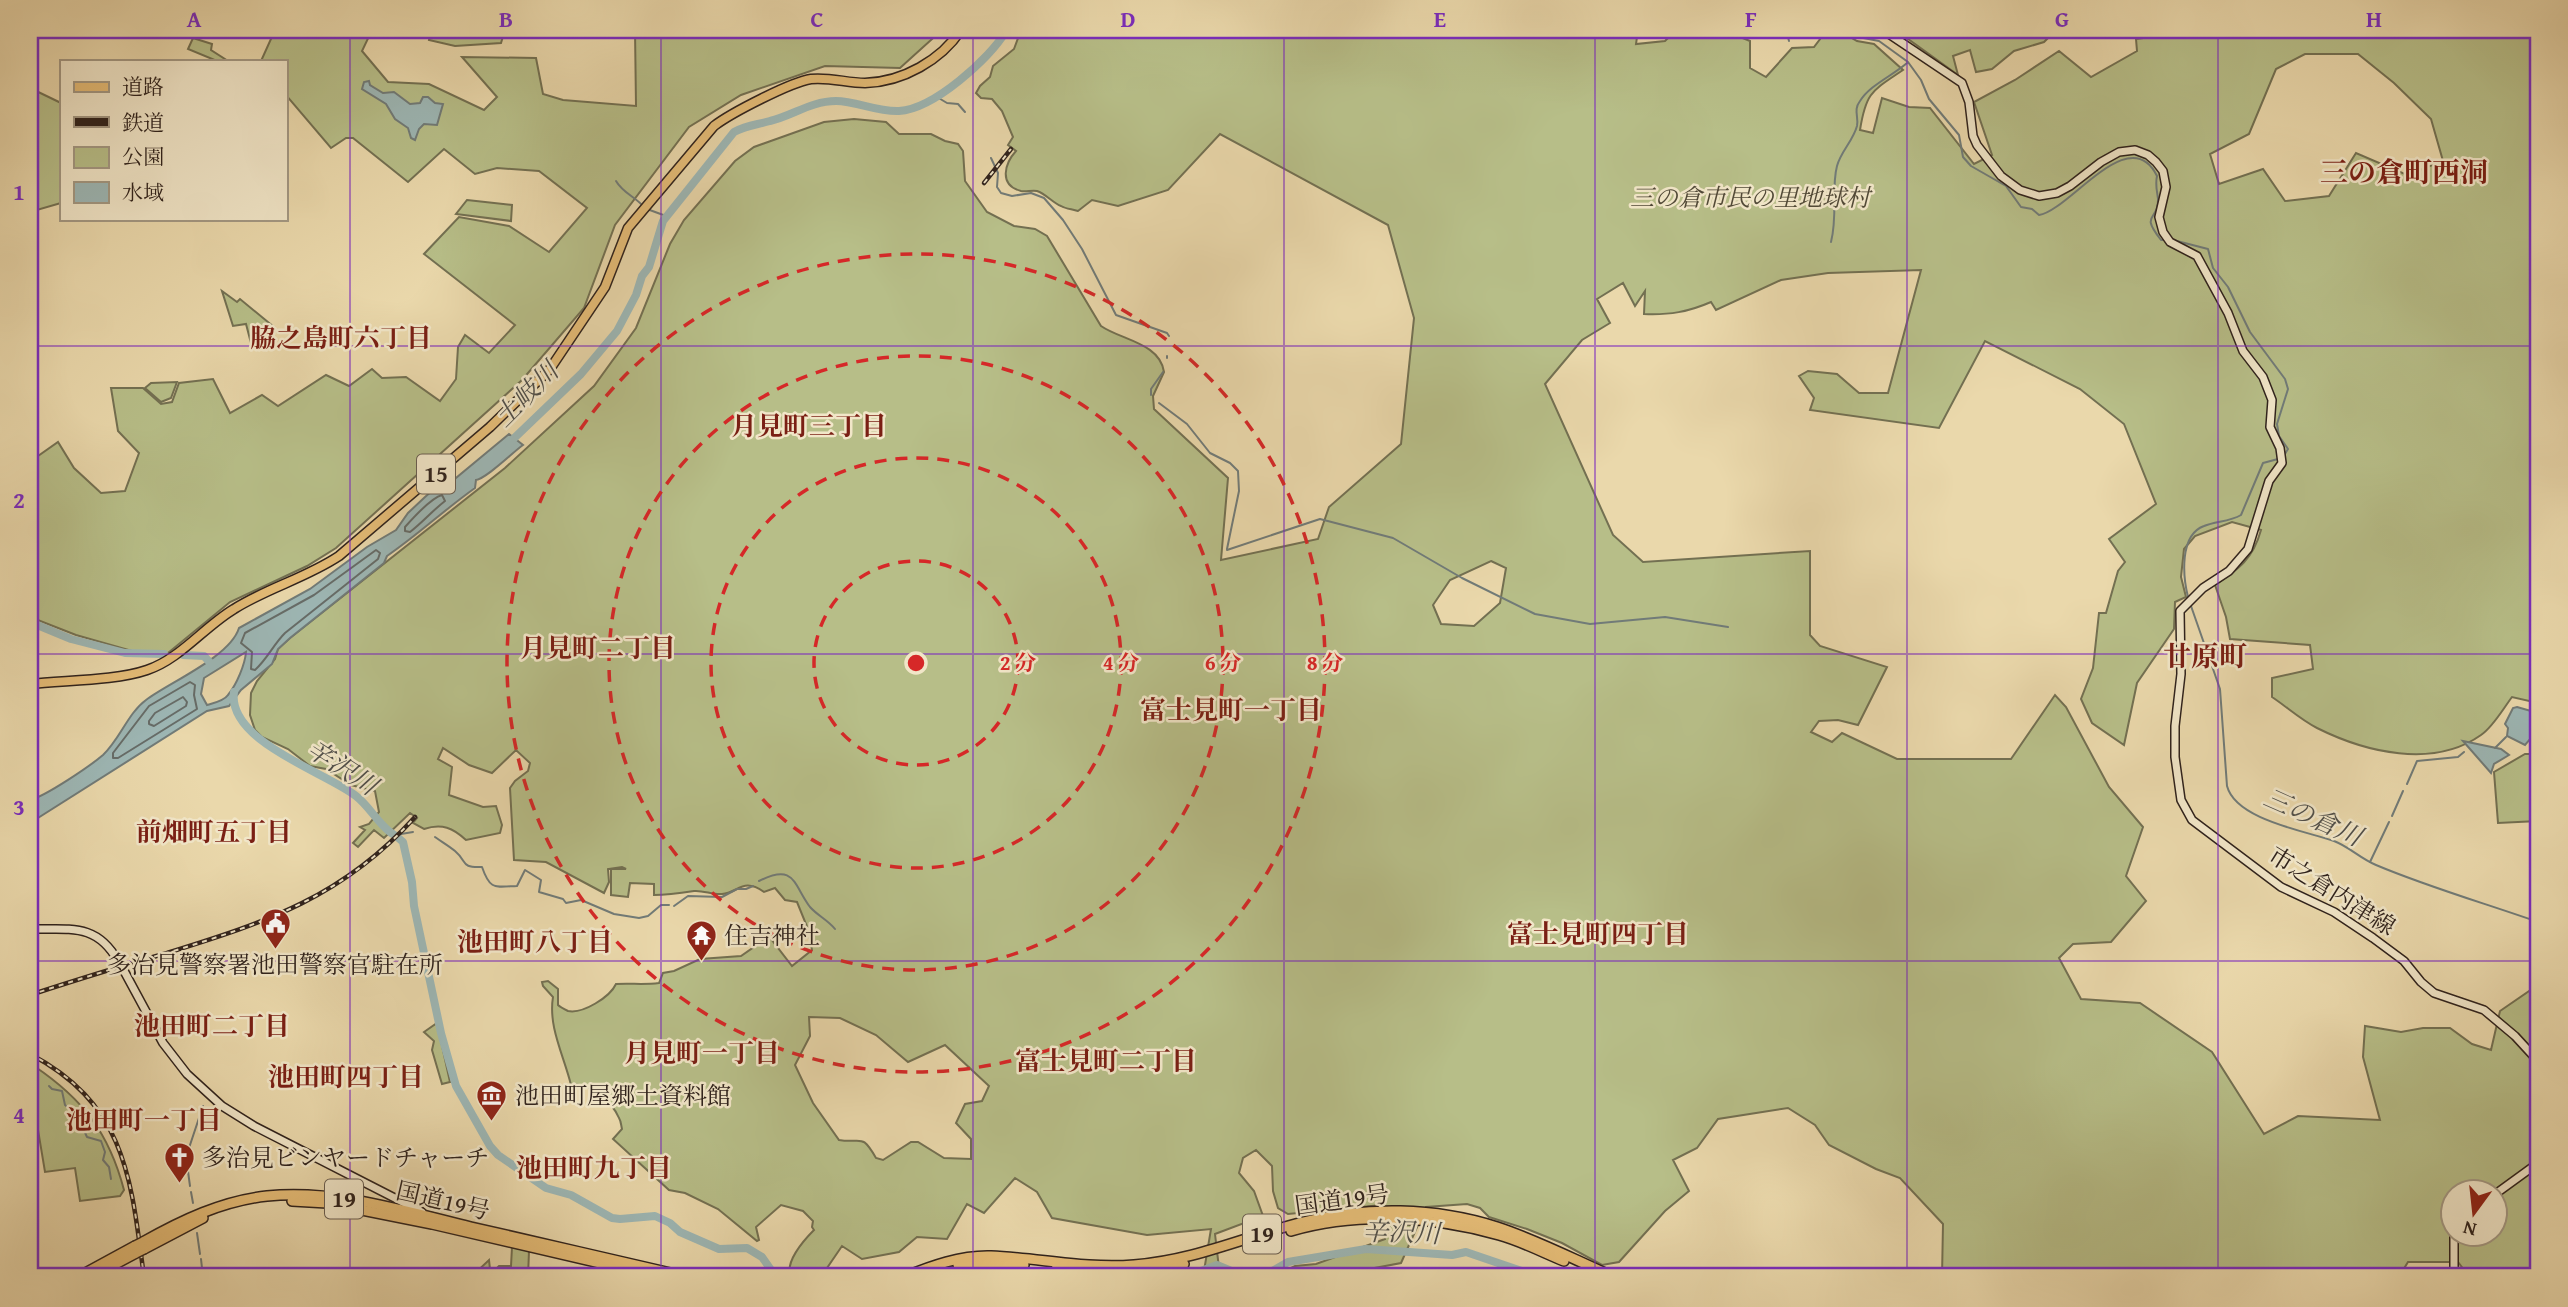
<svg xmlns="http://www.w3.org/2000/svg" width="2568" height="1307" font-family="'Gentium Book Plus','Noto Serif JP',serif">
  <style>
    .green { fill: #b7be88; stroke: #737052; stroke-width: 2; fill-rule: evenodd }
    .water { fill: #9db7b5; stroke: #717b78; stroke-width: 2; fill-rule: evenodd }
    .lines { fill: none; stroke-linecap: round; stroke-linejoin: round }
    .shore { stroke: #666c68; stroke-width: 2 }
    .stream { stroke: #717b78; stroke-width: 2 }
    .river { stroke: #9db7b5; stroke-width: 8 }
    .secondary-casing { stroke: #2f221c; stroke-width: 10 }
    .primary-casing { stroke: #2f221c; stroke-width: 11 }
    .trunk-casing { stroke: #2f221c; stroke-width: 12 }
    .secondary { stroke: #f1e6c8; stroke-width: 7 }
    .primary { stroke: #e5bc76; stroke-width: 8 }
    .trunk { stroke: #e5bc76; stroke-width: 9 }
    .rail-casing { stroke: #2f221c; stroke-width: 4.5 }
    .rail { stroke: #f1e6c8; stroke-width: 2; stroke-dasharray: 5; stroke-linecap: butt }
    .trunk-bridge-casing { stroke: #2f221c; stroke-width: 12; stroke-linecap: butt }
    .trunk-bridge { stroke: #e5bc76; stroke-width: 9 }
    .grid { fill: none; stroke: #7b2cbf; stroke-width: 2; stroke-opacity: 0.55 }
    .ring { fill: none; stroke: #d62828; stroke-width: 3.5; stroke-dasharray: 12 9 }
    .labels { text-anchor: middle; stroke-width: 5; stroke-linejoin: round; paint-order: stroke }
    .shield { fill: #f1e6c8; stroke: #695d50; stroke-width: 2 }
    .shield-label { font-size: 23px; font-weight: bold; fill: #2f221c }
    .park-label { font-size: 24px; font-style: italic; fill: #514937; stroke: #f1e6c8 }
    .street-label { font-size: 24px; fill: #2f221c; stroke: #f1e6c8 }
    .poi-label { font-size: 24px; fill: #2f221c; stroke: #f1e6c8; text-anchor: start }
    .neighbourhood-label { font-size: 26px; font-weight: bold; fill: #7a1f14; stroke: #f1e6c8 }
    .water-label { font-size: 26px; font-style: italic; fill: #504f4a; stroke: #f1e6c8 }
    .quarter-label { font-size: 28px; font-weight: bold; fill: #7a1f14; stroke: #f1e6c8 }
    .centre { fill: #d62828; stroke: #f1e6c8; stroke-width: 3.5 }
    .ring-label { font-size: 21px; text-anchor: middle; font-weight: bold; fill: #d62828; stroke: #f1e6c8; stroke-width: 5; stroke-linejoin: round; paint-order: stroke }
    .neatline { fill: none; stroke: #7b2cbf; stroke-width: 2.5 }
    .grid-label { font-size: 23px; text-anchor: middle; font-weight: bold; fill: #7b2cbf }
  </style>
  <rect width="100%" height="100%" fill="#ead8ab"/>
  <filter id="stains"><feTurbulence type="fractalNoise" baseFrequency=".00286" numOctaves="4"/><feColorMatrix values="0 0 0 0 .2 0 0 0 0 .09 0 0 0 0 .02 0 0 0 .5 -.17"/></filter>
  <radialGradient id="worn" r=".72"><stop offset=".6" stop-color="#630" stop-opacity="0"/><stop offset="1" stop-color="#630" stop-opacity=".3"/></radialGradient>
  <g class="green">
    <polygon points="275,30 372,30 362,51 388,82 429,84 484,110 497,97 462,57 536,58 543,94 563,100 636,106 635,30 942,30 900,68 825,66 741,95 689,127 615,225 584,308 522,380 336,548 307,566 230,602 168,653 139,653 76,635 30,617 30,449 38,456 58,442 74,468 101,493 125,491 139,453 118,431 111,388 143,388 161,404 172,402 179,383 213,379 230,413 262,395 278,406 326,375 349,386 372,369 382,378 406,377 440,401 456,379 458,347 465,335 489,353 515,325 424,254 459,217 509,226 549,252 587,208 539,171 497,168 475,174 444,149 408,182 353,138 346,138 331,148 285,94 285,61 261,61"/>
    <polygon points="431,30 491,30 504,33 501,43 455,46 429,40"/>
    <path d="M1021,30H1638L1636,44L1665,41L1676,30H1723L1750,41V68L1766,77L1792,48L1814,47L1827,30H1838L1857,41L1874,44L1903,70C1872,91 1866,92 1860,130L1873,133L1882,98L1909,107L1930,108L1974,164L1992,155L1974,102L2015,80L2059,51L2091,77L2137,51L2136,39L2204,30H2538V703L2512,697C2503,709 2493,727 2481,735C2433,769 2365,752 2317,728C2301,720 2287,707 2272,697V678L2313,669L2310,645L2230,639L2226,617L2215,585C2239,569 2253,559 2261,530L2232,522L2195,536L2184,549L2181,577L2186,597L2175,602L2174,629L2137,683L2124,745L2092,723L2081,699L2093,668L2099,613H2106L2118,571L2125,562L2109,539L2156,504L2124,424L2080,389L1985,341L1939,428L1810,410L1814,398L1799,376L1808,371L1837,374L1859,393H1888L1921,270L1828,273L1781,280L1716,310L1711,302C1688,312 1670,315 1644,314L1645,291L1635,306L1623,283L1597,299L1610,323L1582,340L1545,384L1613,535L1643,562L1810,551V635L1820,646L1887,667L1858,725L1838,720L1819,721L1811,732L1832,742L1842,733L1897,759H2011L2055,695L2066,707L2109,787L2143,827L2126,876L2146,901L2111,942L2073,944L2059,958L2081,999L2140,1003L2212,1052L2264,1134L2298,1116L2380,1120L2363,1057L2365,1026L2401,1032L2423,1028H2450L2472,1044L2491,1050L2500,1011L2538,985V1277H2465L2467,1274L2458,1262H2408L2400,1275L2402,1277H1942L1943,1224L1900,1178L1876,1169L1829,1145L1815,1125L1788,1108L1718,1119L1697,1148L1673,1160L1689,1191L1665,1211L1619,1262L1602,1265L1562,1243L1527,1229L1489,1217L1480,1208L1467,1204L1426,1207L1401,1263L1364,1270L1357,1277H1272L1295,1266L1316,1264L1385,1239L1381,1205L1288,1214L1278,1208L1273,1191L1272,1166L1256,1150L1243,1158L1239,1173L1254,1191L1263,1216L1215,1234L1219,1268L1237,1277H1203L1211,1229L1147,1235L1052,1218L1037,1192L1015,1178L984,1213L967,1204L947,1239L917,1237L899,1252L862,1259L842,1246L825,1271L823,1277H791C784,1263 803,1241 814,1230L812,1227L813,1221L803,1211L781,1205L756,1227L759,1240L757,1241L718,1209L685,1193L669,1190L613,1139L622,1129C621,1125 621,1121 619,1118C613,1103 588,1081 571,1085C564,1056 548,1027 553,997L543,986L542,982L548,981L558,989V1005C560,1007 566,1010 568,1011C583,1014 610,997 616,984C631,983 643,985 659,983L663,973L674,971L700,959L741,956L767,938L771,939L792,966L812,950L808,929L797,902L785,900L775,888L764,892C743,877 738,893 722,894C713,895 703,890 694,891C681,893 668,895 654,895V884L630,883L628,897L611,895V869H626L622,867L608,869L609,882L604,893L546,862L514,860L510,788L515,781L528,771L530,763L516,750L492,773L469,765L443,748L438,759L452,767L449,795L483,807L496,806L502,825L500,833L466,840C453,828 442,823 424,829L413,823L417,818L410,813L384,838L374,830L358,847L353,843L365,830L360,827L369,824L379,812L375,791L351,785L326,769L310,766L288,749L262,737L255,730L250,715L251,693L257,681L275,659L278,649L290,638L505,468L594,386L636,328L670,244L684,220L735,161L754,147L824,122L854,119L886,122L899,134H931L945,141L958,144L963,151L965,181L987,212L1014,226L1035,229L1047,236L1101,326C1121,340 1160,343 1164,372L1153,396L1154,409L1228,478L1221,560L1318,539L1329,507L1401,444L1414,318L1388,225L1220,134L1168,190L1118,206L1092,200L1078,211C1072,209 1066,209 1061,206C1053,203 1046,194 1037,191C1032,190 1026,192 1021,191C998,185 1005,163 1016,151L1008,145L1013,137L1002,111L992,99L981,98L976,93L980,86L990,77L993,66L1014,49ZM2305,54H2358L2394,83L2431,119L2443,161L2407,175L2356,153L2329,196L2285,201L2263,169L2219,184L2210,154L2249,134L2276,69ZM1491,561L1506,568L1500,603L1474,626L1441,624L1433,605L1450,580ZM809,1017L840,1018L876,1035L908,1062L945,1045L989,1086L982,1101L965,1104L956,1123L971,1139V1159L944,1158L918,1142H911L883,1160L876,1158C861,1132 862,1144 839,1140L813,1103L795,1065L810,1036ZM2452,1192H2494V1234H2452Z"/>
    <polygon points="1912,30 2056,30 2044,42 2014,51 1992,69 1976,72 1970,50 1953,56 1958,75 1904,36"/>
    <polygon points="193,38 212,44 211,50 228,61 217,61 188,49"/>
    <polygon points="30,88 61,103 61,203 30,212"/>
    <polygon points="467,200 512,205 511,221 456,214"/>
    <polygon points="222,291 237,302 240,299 274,327 252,347 246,324 233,326"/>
    <polygon points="177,382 171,398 161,402 145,388 151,383"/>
    <polygon points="2525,754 2538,754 2538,821 2498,823 2494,772"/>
    <polygon points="437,1023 450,1082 442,1084 432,1050 434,1041 424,1032"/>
    <path d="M34,1066C83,1099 109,1133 124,1190L120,1196L80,1201L75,1168L45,1172L30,1082V1068Z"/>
    <polygon points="512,1247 529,1251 528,1277 471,1277 489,1260 490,1269 494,1271 499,1266 511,1266"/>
  </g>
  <g class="water">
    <polygon points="369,81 370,85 383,93 394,92 410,104 420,103 423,97 428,97 435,103 443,104 437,125 424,124 419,129 415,140 411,138 408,128 395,119 386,104 362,89 364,82"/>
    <path d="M509,434L523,445C513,452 486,479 476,480L475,488C444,510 419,534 387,556L384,563L290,638L278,649L272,664L241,690L229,706L207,711L30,823V800C46,796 90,766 103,755C120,739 128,713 146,700C170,682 230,657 239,628L310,589L367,547L396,530L408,513L425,497L433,490L445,487ZM246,652C245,664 237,684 228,695C224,701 214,703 207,705L201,694L204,678Z"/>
    <polygon points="2517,707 2538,713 2538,736 2530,739 2525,745 2507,736 2508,728 2505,724 2513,708"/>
    <polygon points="2463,741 2501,749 2509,755 2494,764 2491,773"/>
  </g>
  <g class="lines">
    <g class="shore">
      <path d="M442,495L445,501C432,511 423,522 410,532L405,531V527C413,518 431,498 442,495Z"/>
      <path d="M376,550L380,553L378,559L285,633C273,645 268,658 255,670L251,669L252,652L241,643L245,633L314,595Z"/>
      <polygon points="190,682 195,685 194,695 197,709 118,758 113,758 113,753 149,706"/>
      <polygon points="183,697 187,702 186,706 154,726 149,724 149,721 155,713"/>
    </g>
    <g class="stream">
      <polyline points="1786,30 1789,41"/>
      <path d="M1845,30L1858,37L1879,41L1908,62L1921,80L1929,99L1959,135L1963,157L1971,166L2006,186L2021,207L2032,209L2039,215C2069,211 2130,120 2157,176C2155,185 2157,190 2158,199C2159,222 2139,212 2161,240H2163"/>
      <polyline points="937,97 947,103 958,104 965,112"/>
      <polyline points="991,158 998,173 997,187 1001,193 1012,196 1031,193 1044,198 1063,220 1082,249 1116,315 1167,333 1169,336"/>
      <path d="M616,181C623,193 634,196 643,206"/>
      <polyline points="647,209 666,216"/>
      <polyline points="2173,240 2208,249 2213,268 2228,287 2250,332 2285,379 2288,389 2277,424 2279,436 2288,449 2283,457"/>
      <path d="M1831,242C1838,215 1831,188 1837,166C1841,151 1853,141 1857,126C1859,117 1853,110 1860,101C1870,85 1892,76 1907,63"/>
      <polyline points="1167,358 1167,356"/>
      <polyline points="1151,395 1151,389 1163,372"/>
      <polyline points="1159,403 1187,424 1210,453 1230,463 1238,471 1239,491 1227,549"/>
      <polyline points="1227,550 1320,519 1393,538 1462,578 1535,614 1590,624 1665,617 1728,627"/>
      <path d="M2188,597C2183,577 2179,535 2204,526C2216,521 2229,522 2241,515L2263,463L2278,459"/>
      <path d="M2191,606L2220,689L2227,786C2236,820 2306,831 2334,841C2348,846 2361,859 2376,865C2428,887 2484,903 2538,922"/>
      <polyline points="2495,748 2506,737"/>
      <polyline points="2407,784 2417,761 2458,757 2464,752"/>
      <polyline points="2392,816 2403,791"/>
      <polyline points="395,835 413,832"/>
      <path d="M435,837C442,842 449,846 455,851C468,862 460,868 482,867C490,890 494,887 517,886L525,870L541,880L539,892L563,899L566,903L581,900L614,914L639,918L648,916L661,905H669"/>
      <polyline points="2370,862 2389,822"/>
      <path d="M759,881C795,863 793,884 810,907C818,916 828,920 835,929"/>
      <polyline points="674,906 688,896 722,897 737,889 746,889 753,886"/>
      <polyline points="49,1086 52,1089 62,1091 65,1105 77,1115 87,1137 101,1141 105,1152 103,1160 109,1167 111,1179"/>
      <polyline points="190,1186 186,1157 203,1106"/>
      <polyline points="191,1192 193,1203"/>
      <polyline points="197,1233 200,1254"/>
      <polyline points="201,1259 203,1277"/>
    </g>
    <g class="river">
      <path d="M509,443L581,374L617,331L636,295L642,276L649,267L663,221L734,132C747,125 756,125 770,121C792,116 811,101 836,101C856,101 877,112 899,111C934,109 989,59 1007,30"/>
      <polyline points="30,622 71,639 125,653 164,654"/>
      <polyline points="183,655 204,656 213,666"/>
      <path d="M234,692C227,741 325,772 356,796C369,806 377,822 390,832C394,835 398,837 403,842L412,882L414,906L441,1033L456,1086L490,1146L498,1155L546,1188L571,1195L612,1218L620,1219L655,1216L670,1223L680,1232L719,1249L747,1248L762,1257L776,1277"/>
      <polyline points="1156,1277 1159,1277"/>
      <polyline points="1200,1277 1201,1271 1217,1265 1246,1277"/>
      <polyline points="1262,1277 1288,1262 1366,1249 1452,1255 1466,1252 1539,1277"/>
    </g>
    <defs>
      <g id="secondary">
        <polyline points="1883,30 1962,83 1969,102 1973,136 1977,145 2001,176 2020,190 2039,196 2057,193 2070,186 2101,162 2119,152 2135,150 2148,155 2156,162 2163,171 2166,187 2159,217 2163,232 2170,242 2197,256 2228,313 2243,351 2263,377 2272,400 2270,427 2280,448 2282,463 2269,481 2248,549 2229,571 2203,588 2180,611 2181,674 2175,726 2175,757 2181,800 2192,820 2281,887 2334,912 2373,938 2404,961 2421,982 2434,993 2484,1010 2515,1036 2538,1061"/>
        <path d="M30,929C69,930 96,922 118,961"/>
        <polyline points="123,969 163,1043 187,1074 222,1106 254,1126 422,1212"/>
        <polyline points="2494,1195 2538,1163"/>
        <polyline points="2454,1234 2454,1268 2461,1277"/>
      </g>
      <path id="primary" d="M30,684C64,680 115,681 147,670C180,659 204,627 234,609C267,588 306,578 339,556L490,427L550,369L605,287L628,228L714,126C731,113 791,82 811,79C830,77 847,83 865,83C903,82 941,60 961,30"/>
      <g id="trunk">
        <polyline points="292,1201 327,1203 432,1224 660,1277"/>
        <path d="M1291,1231C1356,1212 1434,1216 1499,1235C1521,1241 1542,1252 1564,1261"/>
        <path d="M143,1242C182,1220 222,1201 267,1196C335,1189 405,1211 471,1227C543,1244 616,1260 688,1277"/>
        <polyline points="144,1249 203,1218"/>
        <polyline points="958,1265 993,1263 1024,1265"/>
        <path d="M1056,1269C1099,1274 1141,1274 1184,1264"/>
        <polyline points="78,1277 135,1246"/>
        <polyline points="91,1277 136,1253"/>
        <path d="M904,1277C931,1266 961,1255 991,1256C1039,1258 1085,1269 1134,1265C1196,1260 1244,1237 1303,1222C1366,1206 1435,1207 1497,1227C1537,1240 1575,1260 1614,1277"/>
      </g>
    </defs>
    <use href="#secondary" class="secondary-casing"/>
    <use href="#primary" class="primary-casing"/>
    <use href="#trunk" class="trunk-casing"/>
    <use href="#secondary" class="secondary"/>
    <use href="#primary" class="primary"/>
    <use href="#trunk" class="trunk"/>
    <defs>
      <g id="rail">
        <polyline points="984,183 1011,149"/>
        <path d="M30,995C76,980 121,966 167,953C267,922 343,897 415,817"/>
        <path d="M30,1054C127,1105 131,1180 144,1277"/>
      </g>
    </defs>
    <use href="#rail" class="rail-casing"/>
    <use href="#rail" class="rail"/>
    <defs>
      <g id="trunk-bridge">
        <polyline points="135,1246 143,1242"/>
        <polyline points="136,1253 144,1249"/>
      </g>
    </defs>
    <use href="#trunk-bridge" class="trunk-bridge-casing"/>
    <use href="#trunk-bridge" class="trunk-bridge"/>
  </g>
  <path class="grid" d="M350,30V1277M661,30V1277M973,30V1277M1284,30V1277M1595,30V1277M1907,30V1277M2218,30V1277M30,346H2538M30,654H2538M30,961H2538"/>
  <g class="ring">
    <circle cx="916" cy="663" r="102"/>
    <circle cx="916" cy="663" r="205"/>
    <circle cx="916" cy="663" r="307"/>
    <circle cx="916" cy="663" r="409"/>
  </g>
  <defs>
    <symbol id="civic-pin" viewBox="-11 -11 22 30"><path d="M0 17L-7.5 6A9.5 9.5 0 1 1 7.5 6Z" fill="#8f2418" stroke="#f1e6c8"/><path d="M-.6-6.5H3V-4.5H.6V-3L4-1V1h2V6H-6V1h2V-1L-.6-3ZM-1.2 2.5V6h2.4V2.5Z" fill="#fff"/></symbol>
    <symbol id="temple-pin" viewBox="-11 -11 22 30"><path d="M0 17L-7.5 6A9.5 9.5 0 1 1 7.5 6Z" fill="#8f2418" stroke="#f1e6c8"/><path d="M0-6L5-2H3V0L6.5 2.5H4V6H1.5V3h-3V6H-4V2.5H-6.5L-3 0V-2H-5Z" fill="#fff"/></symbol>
    <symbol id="museum-pin" viewBox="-11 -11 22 30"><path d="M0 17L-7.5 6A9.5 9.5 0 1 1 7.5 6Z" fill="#8f2418" stroke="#f1e6c8"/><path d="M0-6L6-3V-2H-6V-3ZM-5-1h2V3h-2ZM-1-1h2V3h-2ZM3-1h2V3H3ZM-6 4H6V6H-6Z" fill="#fff"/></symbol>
    <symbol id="church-pin" viewBox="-11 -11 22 30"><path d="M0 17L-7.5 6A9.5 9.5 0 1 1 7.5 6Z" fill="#8f2418" stroke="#f1e6c8"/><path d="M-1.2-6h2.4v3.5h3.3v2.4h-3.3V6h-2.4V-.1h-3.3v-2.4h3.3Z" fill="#fff"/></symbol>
  </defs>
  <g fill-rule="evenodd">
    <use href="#civic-pin" x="258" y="906" width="35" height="47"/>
    <use href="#temple-pin" x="684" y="918" width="35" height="47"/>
    <use href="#museum-pin" x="474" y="1078" width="35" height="47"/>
    <use href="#church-pin" x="162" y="1140" width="35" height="47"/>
  </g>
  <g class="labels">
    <g class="shield">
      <rect x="417" y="454.5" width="38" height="39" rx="5"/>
      <rect x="325" y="1179.5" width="38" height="39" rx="5"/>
      <rect x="1243" y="1214.5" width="38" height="39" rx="5"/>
    </g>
    <g class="shield-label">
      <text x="436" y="482">15</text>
      <text x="344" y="1207">19</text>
      <text x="1262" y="1242">19</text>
    </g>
    <g class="park-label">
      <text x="1750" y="206">三の倉市民の里地球村</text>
    </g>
    <g class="street-label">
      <text transform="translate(2332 891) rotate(32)" y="8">市之倉内津線</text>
      <text transform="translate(1342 1200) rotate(-8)" y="8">国道19号</text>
      <text transform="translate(443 1201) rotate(13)" y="8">国道19号</text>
    </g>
    <g class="poi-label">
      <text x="724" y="944">住吉神社</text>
      <text x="275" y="973" text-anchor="middle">多治見警察署池田警察官駐在所</text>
      <text x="515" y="1104">池田町屋郷土資料館</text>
      <text x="202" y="1166">多治見ビンヤードチャーチ</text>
    </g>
    <g class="neighbourhood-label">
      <text x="341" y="347">脇之島町六丁目</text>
      <text x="809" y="435">月見町三丁目</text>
      <text x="598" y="657">月見町二丁目</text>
      <text x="1231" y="719">富士見町一丁目</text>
      <text x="214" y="841">前畑町五丁目</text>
      <text x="1598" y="943">富士見町四丁目</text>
      <text x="535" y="951">池田町八丁目</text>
      <text x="212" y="1035">池田町二丁目</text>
      <text x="702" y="1062">月見町一丁目</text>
      <text x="1106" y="1070">富士見町二丁目</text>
      <text x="346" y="1086">池田町四丁目</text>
      <text x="144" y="1129">池田町一丁目</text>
      <text x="594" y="1177">池田町九丁目</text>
    </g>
    <g class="water-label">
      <text transform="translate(526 394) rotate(-45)" y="9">土岐川</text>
      <text transform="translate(342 767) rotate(33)" y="9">辛沢川</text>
      <text transform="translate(2313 817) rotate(24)" y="9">三の倉川</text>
      <text transform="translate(1401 1232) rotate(2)" y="9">辛沢川</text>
    </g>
    <g class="quarter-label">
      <text x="2404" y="182">三の倉町西洞</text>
      <text x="2205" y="666">廿原町</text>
    </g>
  </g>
  <circle cx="916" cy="663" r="10" class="centre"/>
  <g class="ring-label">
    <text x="1018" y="670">2 分</text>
    <text x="1121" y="670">4 分</text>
    <text x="1223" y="670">6 分</text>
    <text x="1325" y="670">8 分</text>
  </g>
  <rect width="2568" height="1307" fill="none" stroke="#ead8ab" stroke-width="77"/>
  <rect x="60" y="60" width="228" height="161" fill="#f1e6c8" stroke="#a39883" stroke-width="2"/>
  <rect x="74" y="82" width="35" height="10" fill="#e5bc76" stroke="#a39883" stroke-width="2"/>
  <text x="122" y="94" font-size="21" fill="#2f221c">道路</text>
  <rect x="74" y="117" width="35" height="10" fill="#2f221c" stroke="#a39883" stroke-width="2"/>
  <text x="122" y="130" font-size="21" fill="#2f221c">鉄道</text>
  <rect x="74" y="147" width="35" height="21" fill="#b7be88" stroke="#a39883" stroke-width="2"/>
  <text x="122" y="164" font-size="21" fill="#2f221c">公園</text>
  <rect x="74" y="182" width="35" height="21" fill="#9db7b5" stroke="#a39883" stroke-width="2"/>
  <text x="122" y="200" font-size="21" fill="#2f221c">水域</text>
  <g transform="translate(2474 1213) rotate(195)"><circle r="33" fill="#f1e6c8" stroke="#a39883" stroke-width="2"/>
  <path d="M0-5L12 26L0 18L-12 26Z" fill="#8f2418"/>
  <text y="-10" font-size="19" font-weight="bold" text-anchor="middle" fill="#2f221c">N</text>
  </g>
  <rect x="38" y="38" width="2492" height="1230" class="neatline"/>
  <g class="grid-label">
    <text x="194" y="27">A</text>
    <text x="506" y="27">B</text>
    <text x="817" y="27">C</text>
    <text x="1128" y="27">D</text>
    <text x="1440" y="27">E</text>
    <text x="1751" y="27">F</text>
    <text x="2062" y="27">G</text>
    <text x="2374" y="27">H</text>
    <text x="19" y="200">1</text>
    <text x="19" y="508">2</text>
    <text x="19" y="815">3</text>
    <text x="19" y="1123">4</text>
  </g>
  <rect width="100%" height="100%" filter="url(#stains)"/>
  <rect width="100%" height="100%" fill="url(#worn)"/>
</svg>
